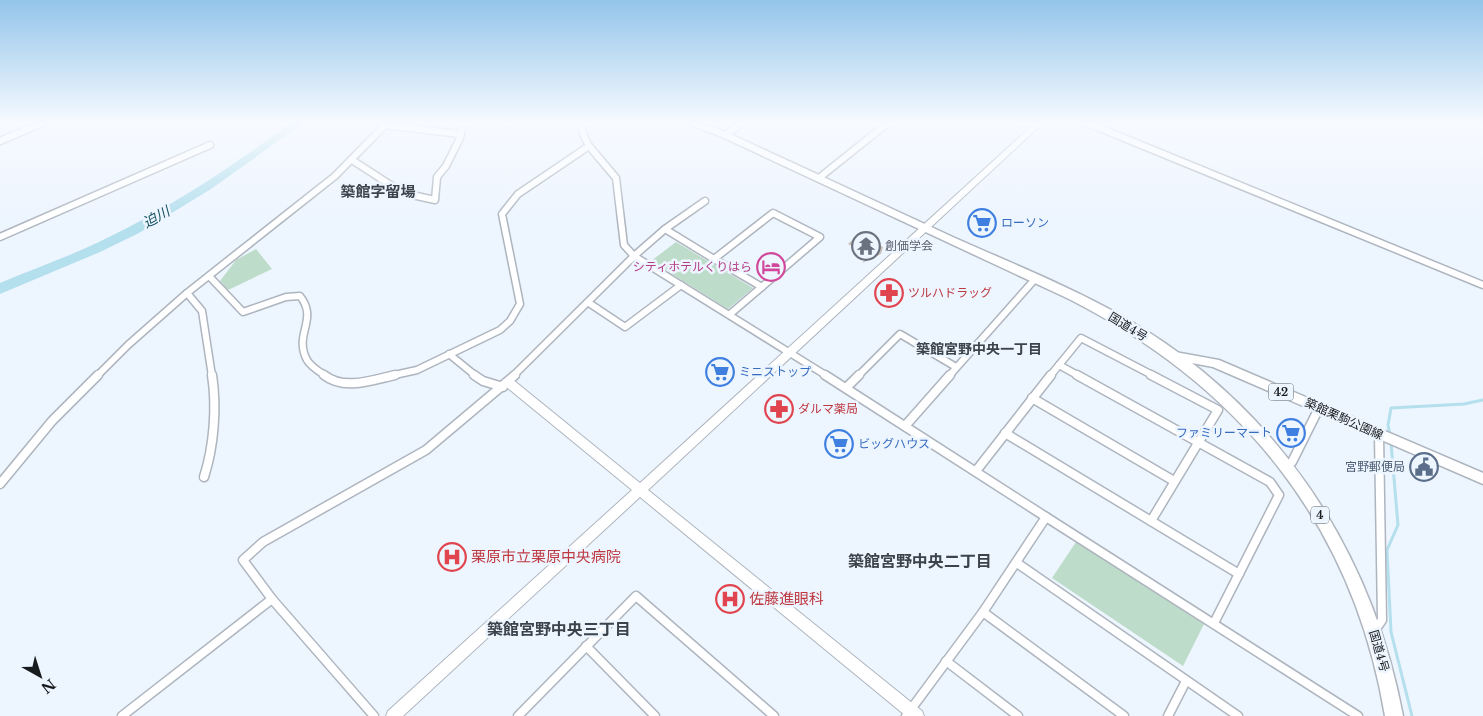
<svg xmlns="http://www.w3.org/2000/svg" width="1483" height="716" font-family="'Libre Baskerville','Noto Sans JP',serif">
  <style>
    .green { fill: #bddcc9 }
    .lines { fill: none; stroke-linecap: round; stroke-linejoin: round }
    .stream { stroke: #b4dfed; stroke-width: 3 }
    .river { fill: #b4dfed; fill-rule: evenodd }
    .building { fill: #cac1b9 }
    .street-far1-casing { stroke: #aeb5be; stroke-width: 9 }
    .street-casing { stroke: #aeb5be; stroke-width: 11 }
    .secondary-casing { stroke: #aeb5be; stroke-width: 2 }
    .primary-casing { stroke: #aeb5be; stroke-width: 3 }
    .highway-casing { stroke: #aeb5be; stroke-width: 3 }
    .street-far1 { stroke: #fff; stroke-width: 6 }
    .street { stroke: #fff; stroke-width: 8 }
    .secondary { fill: #fff; fill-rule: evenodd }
    .primary { fill: #fff; fill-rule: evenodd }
    .highway { fill: #fff; fill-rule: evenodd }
    .labels { text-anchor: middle; stroke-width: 5; stroke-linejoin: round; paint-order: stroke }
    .shield { fill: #edf5ff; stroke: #585c62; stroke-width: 1 }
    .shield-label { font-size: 11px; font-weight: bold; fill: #181b1e }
    .shop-label { font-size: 12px; fill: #366cbe; stroke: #edf5ff; text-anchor: start }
    .worship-label { font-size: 12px; fill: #5b616d; stroke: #edf5ff; text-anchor: start }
    .hotel-label { font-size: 12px; fill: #b23c85; stroke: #edf5ff; text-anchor: end }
    .health-label { font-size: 12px; fill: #be3a42; stroke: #edf5ff; text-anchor: start }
    .street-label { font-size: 12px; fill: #181b1e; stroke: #edf5ff }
    .service-label { font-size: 12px; fill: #4e5e75; stroke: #edf5ff; text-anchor: end }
    .water-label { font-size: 14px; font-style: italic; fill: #15505f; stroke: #edf5ff }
    .neighbourhood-label { font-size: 14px; font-weight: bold; fill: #3c434b; stroke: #edf5ff }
    .quarter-label { font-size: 15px; font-weight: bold; fill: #3c434b; stroke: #edf5ff }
    .near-health-label { font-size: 15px; fill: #be3a42; stroke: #edf5ff; text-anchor: start }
    .near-neighbourhood-label { font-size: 16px; font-weight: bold; fill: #3c434b; stroke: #edf5ff }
  </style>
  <rect width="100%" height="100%" fill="#edf5ff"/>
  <g class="green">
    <polygon points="676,242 753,288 728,309 651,261"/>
    <polygon points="256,249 272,269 228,290 220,281 236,260"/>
    <polygon points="1076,542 1204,624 1183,666 1052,578"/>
  </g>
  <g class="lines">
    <g class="stream">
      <polyline points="1390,435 1388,425 1391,408 1464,404 1483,400"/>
      <polyline points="1391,443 1398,525 1387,550 1391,632 1412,716"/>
    </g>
    <path class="river" d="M292,122H305L211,189L139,233L100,252L0,294V283C35,268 71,256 105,239C171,207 233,166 292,122Z"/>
  </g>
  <polygon class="building" points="859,234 883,247 881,254 862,263 869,255 848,244"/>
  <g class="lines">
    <defs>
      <g id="street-far1">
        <polyline points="1085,122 1483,285"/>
        <polyline points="385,125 459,134"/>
        <polyline points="725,135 744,122"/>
        <polyline points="0,141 45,122"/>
        <polyline points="352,160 403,193 435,200 437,177 446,166 460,138 463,122"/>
        <polyline points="819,178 889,122"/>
        <polyline points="665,229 705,201"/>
        <polyline points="0,237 210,145"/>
        <polyline points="714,259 762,287"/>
        <path d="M209,276L243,312L286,297L300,296C319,320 293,334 307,360C311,367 320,372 326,376"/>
        <polyline points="187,293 202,311 212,376"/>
        <polyline points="589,303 625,327 681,285"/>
        <polyline points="729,315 820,237 773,213 714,259 665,229 634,256 827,376"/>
        <polyline points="449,354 476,376"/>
        <polyline points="1059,365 1081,338 1154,376"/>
        <polyline points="97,376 128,345 187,293 335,176 388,122"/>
        <polyline points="390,376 417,370 500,330 510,321 520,304 502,214 518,194 589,146"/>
        <polyline points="513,376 634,256 624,245 616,178 589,146 583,134 582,122"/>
        <polyline points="858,376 900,334 956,367"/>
        <polyline points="949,376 1035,279"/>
        <polyline points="1050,376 1059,365 1079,376"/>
      </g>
      <g id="street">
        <path d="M324,375C344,391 373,380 395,375"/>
        <polyline points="474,375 483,381 503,387"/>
        <polyline points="825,375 1046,517 983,612 906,716"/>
        <polyline points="1077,375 1270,482 1279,495 1214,623"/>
        <polyline points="1151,375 1218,410 1151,521 1239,574"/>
        <polyline points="846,388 859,375"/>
        <polyline points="1032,398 1174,481"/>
        <polyline points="905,426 950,375"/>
        <polyline points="1005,433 1151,521"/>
        <polyline points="1286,466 1292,462 1319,408"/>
        <polyline points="976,471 1051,375"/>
        <path d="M204,477C214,446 217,407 212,375"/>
        <polyline points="0,484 52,421 98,375"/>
        <polyline points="1046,517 1358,716"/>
        <polyline points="1017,563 1238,716"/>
        <polyline points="983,612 1124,716"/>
        <polyline points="1374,632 1382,620 1379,435"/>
        <polyline points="586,646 655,716"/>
        <polyline points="946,661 1018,716"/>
        <polyline points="122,716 272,599"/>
        <polyline points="374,716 272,599 243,560 263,542 426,450 515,375"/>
        <polyline points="518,716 636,596 774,716"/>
        <polyline points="1168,716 1186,681"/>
      </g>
      <polygon id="secondary" points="1036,122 1044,122 648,490 922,711 924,716 906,716 640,497 403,716 386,716 388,711 632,490 504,385 503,382 504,379 512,379 640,483"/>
      <polygon id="primary" points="1175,352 1219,360 1483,473 1483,484 1213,367 1171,359 1169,356 1171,353"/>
      <path id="highway" d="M683,122H698L728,133C804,168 880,203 955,238C1011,263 1069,286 1122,316C1273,402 1371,546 1403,716H1385C1353,524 1240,386 1069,299L722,137Z"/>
    </defs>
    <use href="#street-far1" class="street-far1-casing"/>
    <use href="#street" class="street-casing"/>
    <use href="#secondary" class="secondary-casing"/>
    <use href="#primary" class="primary-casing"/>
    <use href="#highway" class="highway-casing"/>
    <use href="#street-far1" class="street-far1"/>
    <use href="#street" class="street"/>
    <use href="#secondary" class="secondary"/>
    <use href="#primary" class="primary"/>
    <use href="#highway" class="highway"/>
  </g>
  <linearGradient id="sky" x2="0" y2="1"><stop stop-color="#93c5ea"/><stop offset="0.55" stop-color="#f7faff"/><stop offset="1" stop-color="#f7faff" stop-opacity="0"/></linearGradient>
  <rect width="1483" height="223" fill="url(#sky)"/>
  <defs>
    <symbol id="supermarket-ring" viewBox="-11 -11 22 22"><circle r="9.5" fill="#edf5ff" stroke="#3f7fe0" stroke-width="1.5"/><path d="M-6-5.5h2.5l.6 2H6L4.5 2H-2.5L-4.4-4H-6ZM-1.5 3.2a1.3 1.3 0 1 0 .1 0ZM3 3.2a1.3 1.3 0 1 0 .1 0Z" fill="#3f7fe0"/></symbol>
    <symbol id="temple-ring" viewBox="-11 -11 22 22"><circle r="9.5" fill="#edf5ff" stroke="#6b7280" stroke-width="1.5"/><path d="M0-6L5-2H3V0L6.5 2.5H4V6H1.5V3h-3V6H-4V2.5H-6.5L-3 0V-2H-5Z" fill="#6b7280"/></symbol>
    <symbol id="hotel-ring" viewBox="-11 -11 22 22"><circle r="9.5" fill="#edf5ff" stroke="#d1479c" stroke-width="1.5"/><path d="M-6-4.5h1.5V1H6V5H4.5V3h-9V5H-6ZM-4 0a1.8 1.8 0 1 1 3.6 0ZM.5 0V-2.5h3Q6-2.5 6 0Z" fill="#d1479c"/></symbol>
    <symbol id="pharmacy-ring" viewBox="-11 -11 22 22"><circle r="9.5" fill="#edf5ff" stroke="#e0444e" stroke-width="1.5"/><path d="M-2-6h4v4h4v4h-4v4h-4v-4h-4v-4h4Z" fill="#e0444e"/></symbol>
    <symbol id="civic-ring" viewBox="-11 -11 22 22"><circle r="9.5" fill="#edf5ff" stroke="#5c6f8a" stroke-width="1.5"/><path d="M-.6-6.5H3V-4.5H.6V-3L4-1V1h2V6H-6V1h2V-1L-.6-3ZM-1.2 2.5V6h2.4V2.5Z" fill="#5c6f8a"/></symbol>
    <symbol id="hospital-ring" viewBox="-11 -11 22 22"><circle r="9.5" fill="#edf5ff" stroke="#e0444e" stroke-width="1.5"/><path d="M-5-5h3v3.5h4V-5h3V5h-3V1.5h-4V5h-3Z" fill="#e0444e"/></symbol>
  </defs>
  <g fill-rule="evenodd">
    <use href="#supermarket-ring" x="966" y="207" width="32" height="32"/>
    <use href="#temple-ring" x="850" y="230" width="32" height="32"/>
    <use href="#hotel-ring" x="755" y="251" width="32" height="32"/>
    <use href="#pharmacy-ring" x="873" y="277" width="32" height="32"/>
    <use href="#supermarket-ring" x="704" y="356" width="32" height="32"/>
    <use href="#pharmacy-ring" x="763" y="393" width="32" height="32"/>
    <use href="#supermarket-ring" x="1275" y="417" width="32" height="32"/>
    <use href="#supermarket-ring" x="823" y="428" width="32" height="32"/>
    <use href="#civic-ring" x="1408" y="451" width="32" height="32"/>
    <use href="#hospital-ring" x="436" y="541" width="32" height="32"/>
    <use href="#hospital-ring" x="714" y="583" width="32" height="32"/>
  </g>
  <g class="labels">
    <g class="shield">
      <rect x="1268.5" y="383.5" width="25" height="17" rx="4"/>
      <rect x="1311" y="506.5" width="18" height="17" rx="4"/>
    </g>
    <g class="shield-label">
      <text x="1281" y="396">42</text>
      <text x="1320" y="519">4</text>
    </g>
    <g class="shop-label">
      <text x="1001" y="227">ローソン</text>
      <text x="739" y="376">ミニストップ</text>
      <text x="1272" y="437" text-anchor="end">ファミリーマート</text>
      <text x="858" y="448">ビッグハウス</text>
    </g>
    <g class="worship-label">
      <text x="885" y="250">創価学会</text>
    </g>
    <g class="hotel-label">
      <text x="752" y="271">シティホテルくりはら</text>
    </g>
    <g class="health-label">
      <text x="908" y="297">ツルハドラッグ</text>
      <text x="798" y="413">ダルマ薬局</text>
    </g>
    <g class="street-label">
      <text transform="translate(1128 327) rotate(31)" y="4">国道4号</text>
      <text transform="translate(1344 419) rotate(24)" y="4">築館栗駒公園線</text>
      <text transform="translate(1379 651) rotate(74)" y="4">国道4号</text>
    </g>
    <g class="service-label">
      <text x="1405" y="471">宮野郵便局</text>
    </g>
    <g class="water-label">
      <text transform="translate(156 217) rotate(-29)" y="5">迫川</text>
    </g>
    <g class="neighbourhood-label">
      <text x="979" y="354">築館宮野中央一丁目</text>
    </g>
    <g class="quarter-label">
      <text x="378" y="197">築館字留場</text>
    </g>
    <g class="near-health-label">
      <text x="471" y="562">栗原市立栗原中央病院</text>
      <text x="749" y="604">佐藤進眼科</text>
    </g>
    <g class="near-neighbourhood-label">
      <text x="920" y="567">築館宮野中央二丁目</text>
      <text x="559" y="635">築館宮野中央三丁目</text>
    </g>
  </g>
  <g transform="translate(40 676) rotate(141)" stroke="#edf5ff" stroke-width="4" paint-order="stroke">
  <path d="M0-4L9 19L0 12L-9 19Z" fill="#181b1e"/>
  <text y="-8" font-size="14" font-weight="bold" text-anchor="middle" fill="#181b1e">N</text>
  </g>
</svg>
